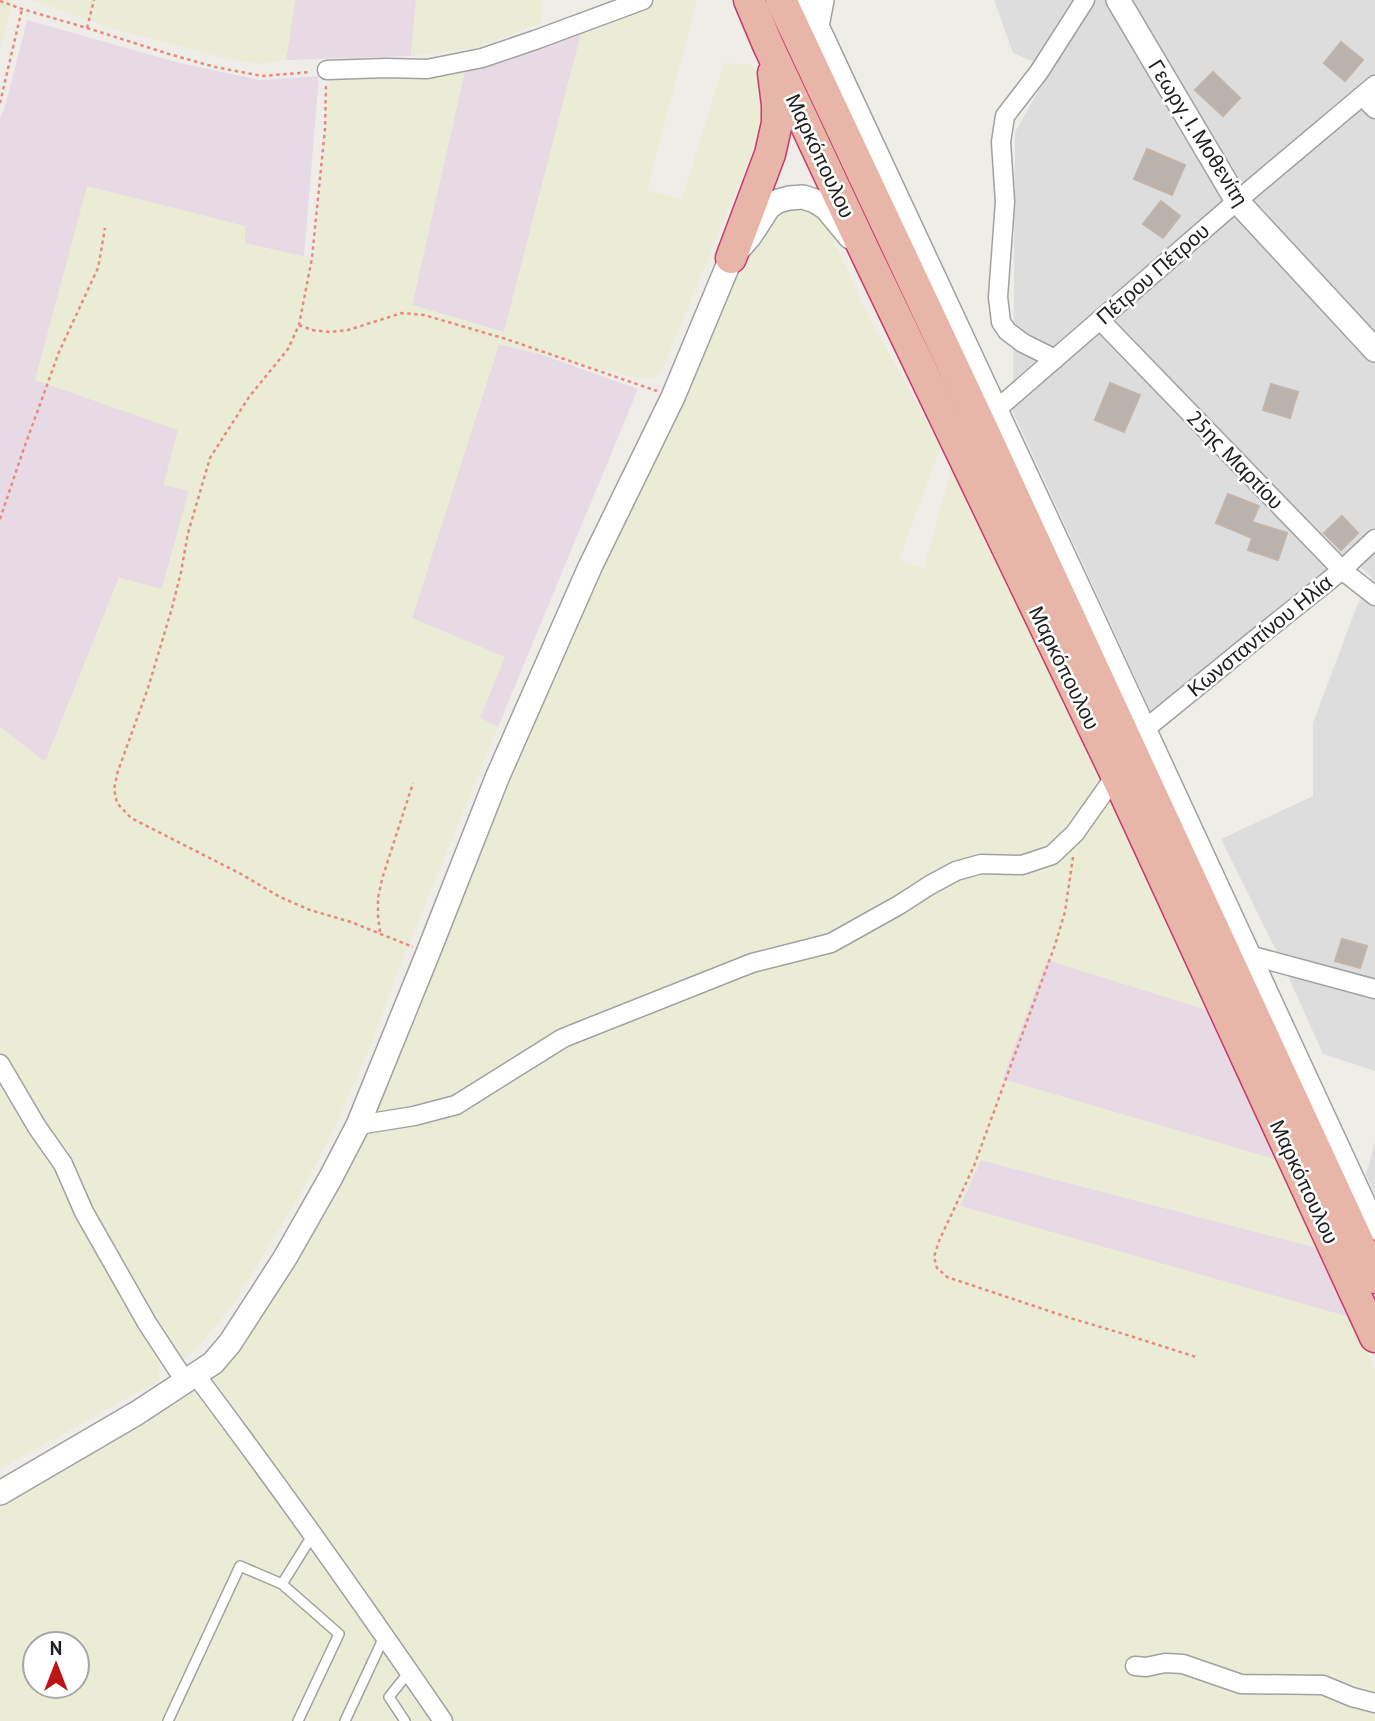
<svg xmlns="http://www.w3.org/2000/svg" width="1375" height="1721" font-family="'PT Sans',sans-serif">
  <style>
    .residential { fill: #dedddd }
    .industrial { fill: #e8dae5 }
    .farmland { fill: #eaecd5; fill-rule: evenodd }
    .building { fill: #b9b2ad; stroke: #c0b4ab; stroke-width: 2 }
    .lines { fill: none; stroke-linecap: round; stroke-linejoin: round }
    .service-casing { stroke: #a1a1a1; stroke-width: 12 }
    .minor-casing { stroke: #a1a1a1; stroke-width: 21 }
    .tertiary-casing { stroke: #a1a1a1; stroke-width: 26 }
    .trunk-casing { stroke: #c9396b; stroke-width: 33 }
    .path { stroke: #eb887d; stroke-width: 2.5; stroke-dasharray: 3.5 3.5; stroke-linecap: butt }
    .service { stroke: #fff; stroke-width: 9 }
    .minor { stroke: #fff; stroke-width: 18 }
    .tertiary { stroke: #fff; stroke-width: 23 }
    .trunk { stroke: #e8b6a8; stroke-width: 30 }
    .labels { text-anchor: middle; stroke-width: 5; stroke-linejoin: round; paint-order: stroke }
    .street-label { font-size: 21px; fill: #202020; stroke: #fff }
  </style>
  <rect width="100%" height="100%" fill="#efede8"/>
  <g class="residential">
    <polygon points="994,0 1375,0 1375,1071 1323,1054 1279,956 1221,839 1313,796 1313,723 1358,603 1372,578 1347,554 1152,714 1013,412 1015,132 1051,69 1013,53"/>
    <polygon points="1375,1142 1375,1195 1366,1175"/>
  </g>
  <g class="industrial">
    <polygon points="295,0 416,0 411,56 286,60"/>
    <polygon points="27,20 180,63 260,80 319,76 304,257 244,243 245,227 178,430 164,484 189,491 162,589 119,578 45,762 0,727 0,118 5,107"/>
    <polygon points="583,26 504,332 412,305 466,66"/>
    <polygon points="499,344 540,354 638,389 498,727 480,718 412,618"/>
    <polygon points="1047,959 1210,1011 1277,1160 1002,1079"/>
    <polygon points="981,1160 1318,1248 1352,1318 960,1206"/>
  </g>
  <g class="farmland">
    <polygon points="0,0 13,0 0,50"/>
    <polygon points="32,0 295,0 286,60 261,64 227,59 108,27"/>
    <polygon points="416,0 542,0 541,23 474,48 411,56"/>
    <polygon points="657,0 697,0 647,190 682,199 724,63 752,65 763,87 765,113 759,135 662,370 654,378 643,379 499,344 412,618 505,657 480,718 498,727 403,958 368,1051 336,1125 301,1192 232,1306 192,1354 184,1358 176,1356 119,1261 70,1164 0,1054 0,727 45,762 119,578 162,589 189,491 164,485 178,430 35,380 87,186 245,226 245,243 315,259 330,74 466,66 412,305 504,332 583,26"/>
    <path d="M795,202L824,219L870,320L911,392L940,448L899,560L924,568L952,466L958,462L1210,1011L1047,960L1002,1079L1277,1160L1318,1248L981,1160L960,1206L1352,1318L1375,1369V1721H0V1497L189,1389L360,1141L565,640L761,226ZM35,1644H77V1686H35Z"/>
    <polygon points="0,1089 60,1178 112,1280 158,1359 159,1371 159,1380 0,1469"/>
  </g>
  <g class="building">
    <polygon points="1341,42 1363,60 1345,81 1324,63"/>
    <polygon points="1213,72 1240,98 1223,116 1195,90"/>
    <polygon points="1147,149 1185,165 1172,195 1134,179"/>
    <polygon points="1161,201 1180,216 1163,238 1143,224"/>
    <polygon points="1110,383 1140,395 1124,432 1095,420"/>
    <polygon points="1271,384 1298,392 1290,418 1263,410"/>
    <polygon points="1228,494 1259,506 1252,522 1287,533 1278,560 1248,550 1252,538 1216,523"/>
    <polygon points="1342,516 1358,533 1341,550 1324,533"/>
    <polygon points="1342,939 1367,946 1360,968 1335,961"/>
  </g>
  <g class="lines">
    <defs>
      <g id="service">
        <polyline points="282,1584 312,1536"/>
        <polyline points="168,1721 240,1566 282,1584 339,1634 298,1721"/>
        <polyline points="345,1721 384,1637"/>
        <polyline points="405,1721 389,1697 409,1672"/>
      </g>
      <g id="minor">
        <polyline points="805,0 817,26"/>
        <polyline points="327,70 386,68 427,69 482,58 535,40 643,0"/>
        <polyline points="1362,96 1375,109"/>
        <polyline points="1100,320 1342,570 1375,596"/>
        <polyline points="1055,359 1023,343 1007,331 1001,322 998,297 1005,202 1001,142 1005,116 1039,72 1085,0"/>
        <polyline points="997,409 1237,201 1375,85"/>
        <polyline points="1144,730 1257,638 1342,570 1375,539"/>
        <polyline points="1249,955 1375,989"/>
        <polyline points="0,1064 37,1127 63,1164 84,1212 147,1323 185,1381"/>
        <polyline points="358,1125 414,1116 456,1105 563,1038 752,963 831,943 899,905 930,885 956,871 981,864 1022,865 1052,855 1075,833 1116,775"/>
        <path d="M195,1374C281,1488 363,1604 443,1721"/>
        <polyline points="1135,1666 1146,1667 1165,1663 1183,1664 1241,1684 1323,1685 1352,1697 1375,1703"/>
      </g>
      <g id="tertiary">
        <path d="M822,0L817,26C1005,426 1189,827 1375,1228"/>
        <polyline points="1118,0 1237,201 1375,350"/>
        <polyline points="0,1493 137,1413 213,1363 230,1343 285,1258 331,1177 358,1125 428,953 497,778 590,567 673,397 731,258 750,236 769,207 778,201 789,198 803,197 815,201 826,208 850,237"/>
      </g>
      <g id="trunk">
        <polyline points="749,0 768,45 868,258 1116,775 1375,1337"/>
        <polyline points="781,0 984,432 1375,1278"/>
        <polyline points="731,258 770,154 777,123 777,105 773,73"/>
      </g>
    </defs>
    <use href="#service" class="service-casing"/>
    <use href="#minor" class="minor-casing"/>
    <use href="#tertiary" class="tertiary-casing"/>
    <use href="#trunk" class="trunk-casing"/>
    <g class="path">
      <polyline points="0,1 22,9 87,28 169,54 215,67 262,76 311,72"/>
      <polyline points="87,28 94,0"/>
      <polyline points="326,86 325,129 312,258 299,325 288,349 249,397 210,458 188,533 181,572 172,608 148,688 118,771 114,789 117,803 131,818 241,874 280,897 310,910 351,922 413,947"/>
      <polyline points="0,103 22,9"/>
      <polyline points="299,325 312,330 330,332 348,330 402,313 424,315 506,339 657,391"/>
      <polyline points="0,519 23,451 59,352 98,268 105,228"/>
      <polyline points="1073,857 1065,912 1055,945 974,1166 939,1241 934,1257 937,1268 947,1277 1067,1317 1124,1334 1196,1357"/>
      <polyline points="380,932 378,916 378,898 382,879 413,783"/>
    </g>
    <use href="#service" class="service"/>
    <use href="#minor" class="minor"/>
    <use href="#tertiary" class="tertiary"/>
    <use href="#trunk" class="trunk"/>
  </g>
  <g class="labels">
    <g class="street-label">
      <text transform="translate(1198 133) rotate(58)" y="7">Γεωργ. Ι. Μοθενίτη</text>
      <text transform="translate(820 156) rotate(65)" y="7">Μαρκόπουλου</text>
      <text transform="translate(1153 274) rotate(-41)" y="7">Πέτρου Πέτρου</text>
      <text transform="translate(1235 460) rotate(46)" y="7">25ης Μαρτίου</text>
      <text transform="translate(1260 636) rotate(-39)" y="7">Κωνσταντίνου Ηλία</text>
      <text transform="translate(1064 668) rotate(64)" y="7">Μαρκόπουλου</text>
      <text transform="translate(1304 1182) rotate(65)" y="7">Μαρκόπουλου</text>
    </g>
  </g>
  <g transform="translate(56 1665)"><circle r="33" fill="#ffffff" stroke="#a6a6a6" stroke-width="2"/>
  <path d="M0-5L12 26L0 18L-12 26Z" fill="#ba1616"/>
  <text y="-10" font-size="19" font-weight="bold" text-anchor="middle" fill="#202020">N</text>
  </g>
</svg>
